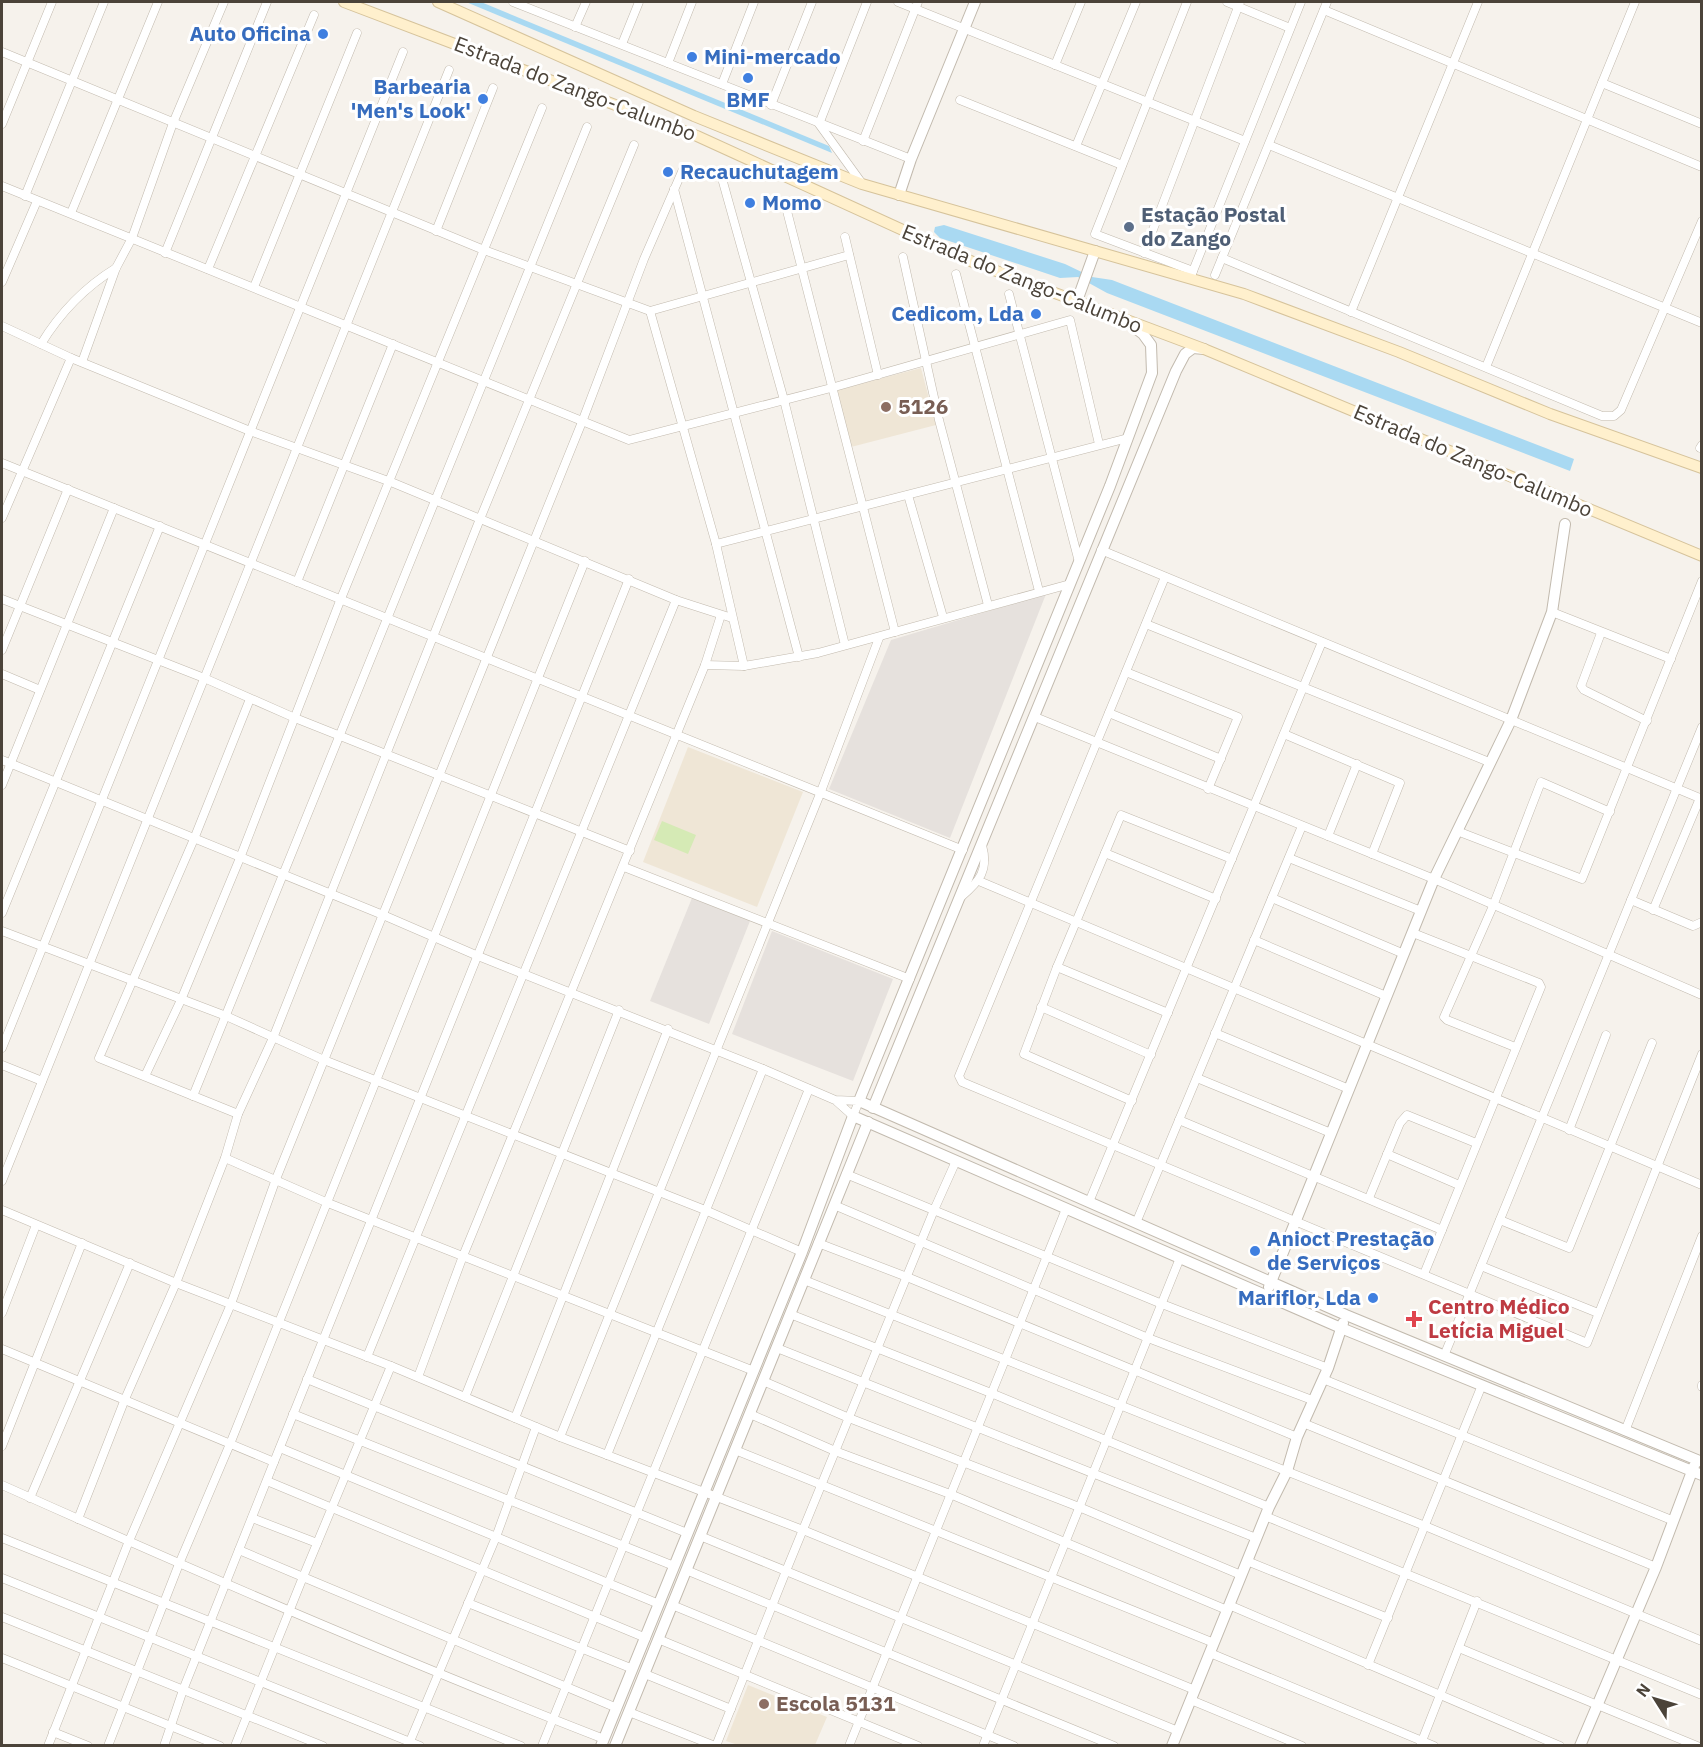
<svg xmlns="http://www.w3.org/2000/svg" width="1703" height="1747" font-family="'IBM Plex Sans',sans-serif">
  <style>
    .industrial { fill: #e6e1dd }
    .education { fill: #efe6d6 }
    .green { fill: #d5eab5 }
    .water { fill: #a9d9f2 }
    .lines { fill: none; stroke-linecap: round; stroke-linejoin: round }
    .minor-casing { stroke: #c2baae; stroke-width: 9 }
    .tertiary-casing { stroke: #c2baae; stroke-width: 12 }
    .secondary-casing { stroke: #d6c39b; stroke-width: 12 }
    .minor { stroke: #fff; stroke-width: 8 }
    .tertiary { stroke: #fff; stroke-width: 10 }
    .secondary { stroke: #fff0cd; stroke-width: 10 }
    .shop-dot { fill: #3f7fe0; stroke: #fff; stroke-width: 2 }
    .service-dot { fill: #5c6f8a; stroke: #fff; stroke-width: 2 }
    .education-dot { fill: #8d6e63; stroke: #fff; stroke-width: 2 }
    .health-dot { fill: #e0444e; stroke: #fff; stroke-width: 2 }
    .labels { text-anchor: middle; stroke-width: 6; stroke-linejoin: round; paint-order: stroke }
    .shop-label { font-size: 21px; font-weight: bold; fill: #366cbe; stroke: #fff; text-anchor: end }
    .street-label { font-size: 21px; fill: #4b4339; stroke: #fff }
    .service-label { font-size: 21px; font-weight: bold; fill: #4e5e75; stroke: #fff; text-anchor: start }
    .education-label { font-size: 21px; font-weight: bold; fill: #785e54; stroke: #fff; text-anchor: start }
    .health-label { font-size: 21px; font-weight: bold; fill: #be3a42; stroke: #fff; text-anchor: start }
  </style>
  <rect width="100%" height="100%" fill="#f6f2ec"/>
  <g class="industrial">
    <polygon points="1046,594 950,838 829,789 891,640"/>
    <polygon points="692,898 750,921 709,1024 650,1001"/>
    <polygon points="772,931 893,979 853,1081 732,1034"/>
  </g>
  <g class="education">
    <polygon points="921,368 936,425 851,447 836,390"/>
    <polygon points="688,747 803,792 757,907 643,862"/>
    <polygon points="748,1685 827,1717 815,1745 738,1745 726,1741"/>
  </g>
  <polygon class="green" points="662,821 696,835 688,854 654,840"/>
  <g class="water">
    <polygon points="466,2 481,2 829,146 832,153"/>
    <polygon points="944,225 1065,264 1092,277 1112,280 1574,459 1570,471 1107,293 1078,277 1060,278 940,238 934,232 935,227"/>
  </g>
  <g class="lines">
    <defs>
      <g id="minor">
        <polyline points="513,2 911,159"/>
        <polyline points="898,2 1245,141"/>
        <polyline points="1187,2 1095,234 1193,271"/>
        <polyline points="1227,2 1290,28"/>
        <polyline points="1324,10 1702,167"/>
        <polyline points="575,27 586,2"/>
        <polyline points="622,44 639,2"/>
        <polyline points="2,52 484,250 650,311 716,544 744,666"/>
        <polyline points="668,63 692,2"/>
        <polyline points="1055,65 1081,2"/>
        <polyline points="1602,83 1702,124"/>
        <polyline points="722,84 754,2"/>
        <polyline points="960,100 1122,165"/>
        <polyline points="771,105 812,2"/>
        <polyline points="2,124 52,2"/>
        <polyline points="863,141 918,2"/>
        <polyline points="1269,145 1702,323"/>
        <polyline points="1076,146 1136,2"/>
        <polyline points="723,182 784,400 845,645"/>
        <polyline points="861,182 819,124 867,2"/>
        <polyline points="2,186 629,440 831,388 1070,320 1099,444"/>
        <polyline points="674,189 799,657"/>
        <polyline points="25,196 104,2"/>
        <polyline points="787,211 895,632"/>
        <polyline points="71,213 158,2"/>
        <polyline points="436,231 493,88"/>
        <polyline points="845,237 878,375"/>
        <polyline points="165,253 267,2"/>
        <polyline points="1144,253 1240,2"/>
        <polyline points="903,257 939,420 988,605"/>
        <polyline points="1222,258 1602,416 1614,416 1621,410 1702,221"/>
        <polyline points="208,269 314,15"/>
        <polyline points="956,274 1039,591"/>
        <polyline points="1215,275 1327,2"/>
        <polyline points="1191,276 1301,2"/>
        <polyline points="2,282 37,201"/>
        <polyline points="254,287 357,33"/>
        <polyline points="1009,294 1079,562"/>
        <polyline points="650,311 849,255"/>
        <polyline points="1351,312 1478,2"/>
        <polyline points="2,326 71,358 250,431 391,482 676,600 732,618"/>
        <path d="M41,344C60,313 85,287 116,268"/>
        <polyline points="82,362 116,268 132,238 173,123 224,2"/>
        <polyline points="1486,367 1635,2"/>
        <polyline points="1700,448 1702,445"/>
        <polyline points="2,463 963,850"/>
        <polyline points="908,495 943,617"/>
        <polyline points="2,518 71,358"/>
        <polyline points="716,544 1128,438"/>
        <polyline points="1101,550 1702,799"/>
        <polyline points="1165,577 959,1076 962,1082 1587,1343 1702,1054"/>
        <polyline points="297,582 393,344"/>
        <polyline points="2,599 204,678 295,718 630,851"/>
        <polyline points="1552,612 1671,659"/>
        <polyline points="1146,624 1489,762"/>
        <polyline points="1601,633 1581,686 1584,690 1647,721"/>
        <polyline points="2,650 68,489"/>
        <polyline points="705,665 744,666 818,653 1070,584"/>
        <polyline points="1126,672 1238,717 1208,789"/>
        <polyline points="2,674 40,690"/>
        <polyline points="1109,713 1221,759"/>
        <polyline points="1035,717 1434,879 1702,995"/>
        <polyline points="1284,734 1400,783 1372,854"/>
        <polyline points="2,760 383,915 478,956 763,1069 835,1100 853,1116 859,1101 835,1100"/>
        <polyline points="2,785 114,508"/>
        <polyline points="1457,831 1582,879 1702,581"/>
        <polyline points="1328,836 1357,764"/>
        <polyline points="1105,853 1216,899"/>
        <polyline points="1289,858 1421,911"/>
        <polyline points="624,867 910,979"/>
        <polyline points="979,881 1702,1185"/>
        <path d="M961,897C980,881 989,870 982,845"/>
        <polyline points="1272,898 1404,954"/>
        <polyline points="1631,900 1693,926 1702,922"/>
        <polyline points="1653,910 1700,798"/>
        <polyline points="2,913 160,526"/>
        <polyline points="2,931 226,1016 324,1060 705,1210 802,1252"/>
        <polyline points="1413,933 1539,983 1541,987 1424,1274"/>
        <polyline points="1254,940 1386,996"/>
        <polyline points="1057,967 1168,1013"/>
        <polyline points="1041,1007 1151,1055"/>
        <polyline points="1215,1033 1349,1089"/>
        <polyline points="1515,1047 1447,1020 1444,1017 1493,906 1541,782 1610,812"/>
        <polyline points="2,1048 403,52"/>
        <polyline points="2,1065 42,1081"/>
        <polyline points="145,1076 181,1000 240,858 340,601 542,108"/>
        <polyline points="1197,1078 1331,1133"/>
        <polyline points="193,1096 587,127"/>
        <polyline points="1132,1101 1024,1054 1057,967 1121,815 1232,859"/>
        <polyline points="238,1114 99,1058 194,839 250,699"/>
        <polyline points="1179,1120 1442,1230"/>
        <polyline points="1569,1130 1606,1035"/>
        <polyline points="1387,1154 1459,1185"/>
        <polyline points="225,1158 328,1203 754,1371"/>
        <polyline points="956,1161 934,1210 786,1571 1178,1731"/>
        <polyline points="846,1174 1162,1304 1328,1368"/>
        <polyline points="2,1181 449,70"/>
        <polyline points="1369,1198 1400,1123 1407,1115 1476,1143"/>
        <polyline points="1089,1202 1322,642"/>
        <polyline points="834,1205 1148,1338 1312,1400"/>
        <polyline points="2,1210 176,1283 391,1366 560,1437 803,1530 1195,1690"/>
        <polyline points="1500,1220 1569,1248 1652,1043"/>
        <polyline points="1136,1223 1302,826"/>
        <polyline points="818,1243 907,1277 1297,1437"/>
        <polyline points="1481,1266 1598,1313"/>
        <polyline points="804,1280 1425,1526 1702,1641"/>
        <polyline points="2,1313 36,1225"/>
        <polyline points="790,1314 991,1393 1269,1507"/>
        <polyline points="777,1348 1256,1538"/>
        <polyline points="2,1349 274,1462 183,1690 164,1746"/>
        <polyline points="1444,1356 1702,727"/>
        <polyline points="367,1357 676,600"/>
        <polyline points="418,1377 463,1256 705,665 721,615"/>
        <polyline points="307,1379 687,1533"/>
        <polyline points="1323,1379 1674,1521"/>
        <polyline points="763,1381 849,1418 1079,1507 1241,1575"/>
        <polyline points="1702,1385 1702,1387"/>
        <polyline points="465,1397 619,1010"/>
        <polyline points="293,1414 674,1566"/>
        <polyline points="750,1414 835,1451 950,1494 1227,1610"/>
        <polyline points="515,1418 668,1029"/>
        <polyline points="1303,1423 1656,1567"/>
        <polyline points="1625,1431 1702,1236"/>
        <polyline points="560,1437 820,794 879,638"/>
        <polyline points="2,1446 82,1243"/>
        <polyline points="280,1448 659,1604"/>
        <polyline points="735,1450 1214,1643"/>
        <polyline points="607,1455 763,1069"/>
        <polyline points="274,1462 629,579"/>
        <polyline points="267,1481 646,1638"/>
        <path d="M2,1485C201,1574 400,1660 604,1739"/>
        <polyline points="30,1498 130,1263"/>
        <polyline points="1265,1516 1702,1695"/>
        <polyline points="252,1518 317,1543"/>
        <polyline points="78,1519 125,1399 176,1283 225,1158 238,1114 273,1038 480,519 634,145"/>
        <polyline points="700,1536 786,1571 716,1746"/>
        <polyline points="2,1538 521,1746"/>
        <polyline points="239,1550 303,1577 391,1366"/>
        <polyline points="1247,1561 1388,1618"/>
        <polyline points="686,1570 1114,1746"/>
        <polyline points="2,1578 420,1746"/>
        <polyline points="468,1603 633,1669"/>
        <polyline points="672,1605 1014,1746"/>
        <polyline points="1229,1605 1560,1746"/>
        <polyline points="2,1617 323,1746"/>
        <polyline points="658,1639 918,1746"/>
        <polyline points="1459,1648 1697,1746"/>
        <polyline points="1210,1653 1434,1746"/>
        <polyline points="2,1658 220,1746"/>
        <polyline points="1368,1665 1482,1385"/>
        <polyline points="645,1674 731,1709"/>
        <polyline points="1191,1700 1302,1746"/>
        <polyline points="629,1712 715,1746"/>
        <polyline points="53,1732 88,1746"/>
        <polyline points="48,1746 129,1541 231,1304 276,1179 582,422 644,259 684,167"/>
        <polyline points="108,1746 179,1564 230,1444 585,561"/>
        <polyline points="235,1746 303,1577 617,1708"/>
        <polyline points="408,1746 496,1537 536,1427"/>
        <polyline points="542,1746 809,1089"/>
        <polyline points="849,1746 1066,1209"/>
        <polyline points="983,1746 1180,1258"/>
        <polyline points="1420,1746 1477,1601"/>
      </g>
      <g id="tertiary">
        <polyline points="899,195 911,159 975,2"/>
        <polyline points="1077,301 1095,251"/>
        <polyline points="1127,322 1143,334 1151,345 1152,373 1110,486 859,1101 1346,1315 1702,1462"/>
        <polyline points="873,1108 1176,371 1185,354 1193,348 1204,349"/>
        <polyline points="1269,1287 1434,879 1511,720 1552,612 1565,524"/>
        <polyline points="601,1746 802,1252 853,1116 1341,1328 1702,1475"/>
        <polyline points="615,1746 868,1122"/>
        <polyline points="1172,1746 1269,1507 1287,1471 1297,1437 1328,1368 1343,1323"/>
        <polyline points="1580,1746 1656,1567 1694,1466"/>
      </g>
      <g id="secondary">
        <polyline points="344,2 697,136 975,263 1204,349 1702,556"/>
        <polyline points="438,2 694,116 862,184 1244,294 1399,352 1550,414 1702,468"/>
      </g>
    </defs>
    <use href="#minor" class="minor-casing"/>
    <use href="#tertiary" class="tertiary-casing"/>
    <use href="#secondary" class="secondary-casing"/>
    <use href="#minor" class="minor"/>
    <use href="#tertiary" class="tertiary"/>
    <use href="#secondary" class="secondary"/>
  </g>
  <g class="shop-dot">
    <circle cx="323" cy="34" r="6"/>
    <circle cx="692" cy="57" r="6"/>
    <circle cx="748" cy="78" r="6"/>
    <circle cx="483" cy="99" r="6"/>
    <circle cx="668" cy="172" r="6"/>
    <circle cx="750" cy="203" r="6"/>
    <circle cx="1036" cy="314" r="6"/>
    <circle cx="1255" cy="1251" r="6"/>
    <circle cx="1373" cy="1298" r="6"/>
  </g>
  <circle class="service-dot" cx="1129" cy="227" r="6"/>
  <g class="education-dot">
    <circle cx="886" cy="407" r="6"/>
    <circle cx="764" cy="1704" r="6"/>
  </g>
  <path class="health-dot" d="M1411 1310h6v6h6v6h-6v6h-6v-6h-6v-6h6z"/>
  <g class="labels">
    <g class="shop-label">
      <text x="311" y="41">Auto Oficina</text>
      <text x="704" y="64" text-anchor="start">Mini-mercado</text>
      <text x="471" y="94">Barbearia<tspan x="471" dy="24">'Men's Look'</tspan></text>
      <text x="748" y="107" text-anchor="middle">BMF</text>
      <text x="680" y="179" text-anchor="start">Recauchutagem</text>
      <text x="762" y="210" text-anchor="start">Momo</text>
      <text x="1024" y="321">Cedicom, Lda</text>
      <text x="1267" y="1246" text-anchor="start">Anioct Prestação<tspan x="1267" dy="24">de Serviços</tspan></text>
      <text x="1361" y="1305">Mariflor, Lda</text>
    </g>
    <g class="street-label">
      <text transform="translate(575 89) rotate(21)" y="7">Estrada do Zango-Calumbo</text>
      <text transform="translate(1022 279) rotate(22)" y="7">Estrada do Zango-Calumbo</text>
      <text transform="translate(1473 461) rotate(23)" y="7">Estrada do Zango-Calumbo</text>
    </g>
    <g class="service-label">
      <text x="1141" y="222">Estação Postal<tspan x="1141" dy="24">do Zango</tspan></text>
    </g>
    <g class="education-label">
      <text x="898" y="414">5126</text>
      <text x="776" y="1711">Escola 5131</text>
    </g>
    <g class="health-label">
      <text x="1428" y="1314">Centro Médico<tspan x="1428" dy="24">Letícia Miguel</tspan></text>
    </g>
  </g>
  <rect width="1703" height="1747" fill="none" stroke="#4b4339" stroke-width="6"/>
  <g transform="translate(1655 1699) rotate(307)" stroke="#ffffff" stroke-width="4.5" paint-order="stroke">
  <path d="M0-4.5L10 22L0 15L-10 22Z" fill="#4b4339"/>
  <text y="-9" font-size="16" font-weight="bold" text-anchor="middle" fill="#4b4339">N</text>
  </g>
</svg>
